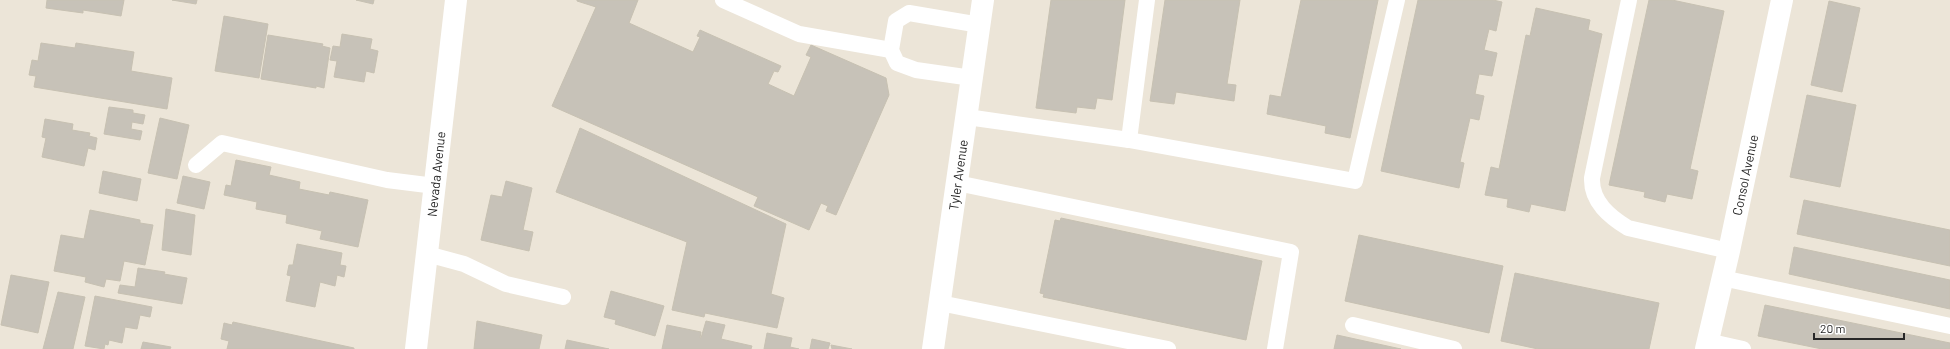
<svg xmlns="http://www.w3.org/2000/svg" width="1950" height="349" font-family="Barlow,sans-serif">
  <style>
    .building { fill: #c7c2b8; stroke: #c7c1b2 }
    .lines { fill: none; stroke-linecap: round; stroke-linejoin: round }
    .lane { stroke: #fff; stroke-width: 16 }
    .street { stroke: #fff; stroke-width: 22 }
    .secondary { stroke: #fff; stroke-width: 22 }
    .labels { text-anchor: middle; stroke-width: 3; stroke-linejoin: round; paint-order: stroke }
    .street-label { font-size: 13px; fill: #282828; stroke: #fff }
  </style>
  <rect width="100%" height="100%" fill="#ece5d8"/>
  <g class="building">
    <polygon points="47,0 124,0 121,16 83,10 83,13 46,8"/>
    <polygon points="172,0 197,0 196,4"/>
    <polygon points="356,0 374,0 373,4"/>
    <polygon points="577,0 638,0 629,23 693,52 700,37 697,36 700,30 781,66 778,72 774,71 768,84 794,96 811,57 806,55 811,45 886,78 889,95 836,215 826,211 828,206 821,203 809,230 754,206 758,197 552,106 596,7 577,1"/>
    <polygon points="1051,0 1125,0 1112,100 1097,98 1095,109 1077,107 1076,113 1036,108"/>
    <polygon points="1165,0 1240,0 1227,84 1236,85 1234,101 1176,92 1174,104 1150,101"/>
    <polygon points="1301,0 1378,0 1350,138 1325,133 1326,126 1267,114 1270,95 1281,97"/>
    <polygon points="1418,0 1493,0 1502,2 1496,31 1489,29 1484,50 1497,53 1492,76 1479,74 1475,94 1484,96 1479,120 1470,118 1460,162 1464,163 1459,188 1381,171"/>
    <polygon points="1649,0 1672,0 1724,11 1690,169 1698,171 1692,199 1667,194 1665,202 1644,197 1645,192 1609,185"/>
    <polygon points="1829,1 1860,8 1842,92 1811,85"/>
    <polygon points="1536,8 1590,20 1588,30 1602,34 1565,211 1531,204 1529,212 1507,207 1508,199 1485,195 1491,167 1499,169 1526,35 1530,36"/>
    <polygon points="224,16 268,24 259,78 215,71"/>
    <polygon points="342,34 372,39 370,49 378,51 374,73 366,71 364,82 334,77 337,61 330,60 333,46 340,47"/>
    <polygon points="268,35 323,44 322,46 330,48 324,88 316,86 316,88 261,79"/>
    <polygon points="41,43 75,48 76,43 134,52 131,71 172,78 167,109 34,87 36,76 29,75 32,60 38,61"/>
    <polygon points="1807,95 1856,105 1840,187 1790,177"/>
    <polygon points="109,107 133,110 133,113 145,115 143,124 132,122 131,129 142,131 140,140 104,134"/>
    <polygon points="160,118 189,125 177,179 148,173"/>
    <polygon points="45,119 73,124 72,130 90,133 89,136 97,138 95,150 88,148 84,166 42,157 46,138 42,137"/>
    <polygon points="580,128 786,224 771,294 784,298 777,328 705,313 704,317 672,310 687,242 556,192"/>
    <polygon points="236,160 271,167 269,175 300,182 299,189 329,195 330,192 368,200 358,247 320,239 322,231 286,223 287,215 256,209 257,202 224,195 226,185 231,186"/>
    <polygon points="103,171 141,179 137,201 99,193"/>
    <polygon points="183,176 210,182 204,209 177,203"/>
    <polygon points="506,181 532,188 523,230 533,232 529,251 481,240 491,195 502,197"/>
    <polygon points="1804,200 1950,230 1950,266 1797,234"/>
    <polygon points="166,209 195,215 191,255 162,250"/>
    <polygon points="90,210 140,220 140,223 153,225 145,265 124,261 120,281 106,279 104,287 85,282 86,277 54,271 61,235 84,239"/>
    <polygon points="1061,218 1262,261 1246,340 1043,297 1044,294 1040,293 1055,220 1060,221"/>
    <polygon points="1359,235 1503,266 1489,333 1345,301"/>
    <polygon points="297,244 342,253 340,265 346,266 344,277 337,275 335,286 320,282 315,307 286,301 291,276 287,275 289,265 293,265"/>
    <polygon points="1794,247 1950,280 1950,309 1789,274"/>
    <polygon points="138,268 165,272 164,274 187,278 182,304 118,293 120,285 135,287"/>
    <polygon points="1515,273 1659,303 1649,349 1538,349 1501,341"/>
    <polygon points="11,275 49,282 38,333 1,325"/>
    <polygon points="611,291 664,306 655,336 615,324 616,320 604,317"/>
    <polygon points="58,292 85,297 73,349 43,349"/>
    <polygon points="95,296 152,307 150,317 140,315 137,329 125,327 122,343 109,340 108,345 105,344 104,349 85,346"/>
    <polygon points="1765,305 1950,343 1950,349 1822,349 1758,336"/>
    <polygon points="477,321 542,335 539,349 474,349"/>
    <polygon points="706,321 725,325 721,339 752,346 751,349 662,349 667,325 701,332 700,338 701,338"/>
    <polygon points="233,322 354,348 354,349 227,349 229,341 221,339 224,323 232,325"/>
    <polygon points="767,333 792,338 790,347 799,349 764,349"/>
    <polygon points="1337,335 1401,349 1334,349"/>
    <polygon points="812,339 830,343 828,349 810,349"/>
    <polygon points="567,340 609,349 565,349"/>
    <polygon points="143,342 171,347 170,349 141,349"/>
    <polygon points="831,345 852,349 832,349"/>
  </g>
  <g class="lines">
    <g class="lane">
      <polyline points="723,0 799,34 891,50"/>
      <path d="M1629,0L1592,178C1591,202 1610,217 1628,228L1729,251"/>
      <polyline points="972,78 916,70 897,63 891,50 896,21 909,13 980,25"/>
      <polyline points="967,117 1129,140 1355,181 1397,0"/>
      <polyline points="1129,140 1147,0"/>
      <polyline points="196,165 222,143 387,180 435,186"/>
      <polyline points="957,183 1291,252 1275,349"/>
      <polyline points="427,254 464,264 506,284 563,297"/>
      <polyline points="1722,278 1950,326"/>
      <polyline points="940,303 1168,349"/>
      <polyline points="1353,325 1454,349"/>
      <polyline points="1707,341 1743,349"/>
    </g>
    <g class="street">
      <polyline points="416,349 456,0"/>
      <polyline points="1706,349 1729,251 1782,0"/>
    </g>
    <polyline class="secondary" points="933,349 983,0"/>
  </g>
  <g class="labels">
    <g class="street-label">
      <text transform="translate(436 174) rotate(-84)" y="5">Nevada Avenue</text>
      <text transform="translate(958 175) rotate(-82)" y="5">Tyler Avenue</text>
      <text transform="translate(1745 175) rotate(-78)" y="5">Consol Avenue</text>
    </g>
  </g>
  <path d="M1814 333v6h90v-6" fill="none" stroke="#282828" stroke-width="2"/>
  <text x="1820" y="333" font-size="12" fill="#282828" stroke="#ffffff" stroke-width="3" paint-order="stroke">20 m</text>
</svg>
